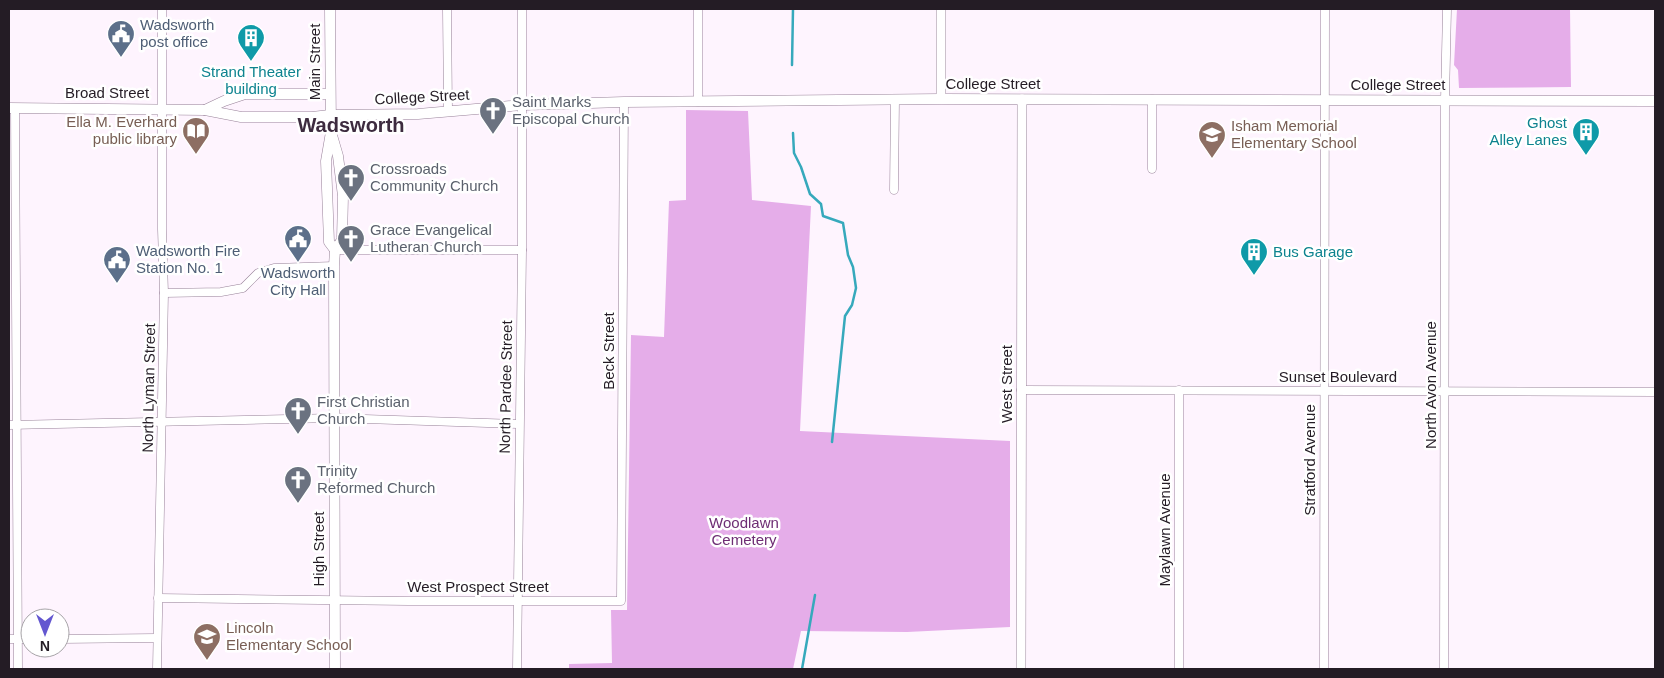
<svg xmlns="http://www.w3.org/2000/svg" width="1664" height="678" font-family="Arial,sans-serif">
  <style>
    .green { fill: #e5ade9 }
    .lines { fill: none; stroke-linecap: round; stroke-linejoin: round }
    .stream { stroke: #36a9bc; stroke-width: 2.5 }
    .minor-casing { stroke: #988299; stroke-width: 9 }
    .tertiary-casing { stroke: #988299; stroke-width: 10 }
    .secondary-casing { stroke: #988299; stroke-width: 11 }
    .minor { stroke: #fff; stroke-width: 8 }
    .tertiary { stroke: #fff; stroke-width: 9 }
    .secondary { stroke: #fff; stroke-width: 10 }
    .labels { text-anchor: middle; stroke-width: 5; stroke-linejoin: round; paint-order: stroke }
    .service-label { font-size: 15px; fill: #4e5e75; stroke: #fff; text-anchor: start }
    .street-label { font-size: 15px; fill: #241c25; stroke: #fff }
    .culture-label { font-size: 15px; fill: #0d838f; stroke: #fff }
    .worship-label { font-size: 15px; fill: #5b616d; stroke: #fff; text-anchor: start }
    .education-label { font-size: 15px; fill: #785e54; stroke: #fff; text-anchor: start }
    .park-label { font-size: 15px; fill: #6e2d74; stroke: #fff }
    .district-label { font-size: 20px; font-weight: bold; fill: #3d2b3f; stroke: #fff }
  </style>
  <rect width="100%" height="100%" fill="#fef4fe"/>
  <g class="green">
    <polygon points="1457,9 1570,9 1571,87 1459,88 1458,70 1454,65"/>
    <polygon points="686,110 748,111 752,200 811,206 800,431 1010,441 1010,627 907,632 801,631 793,669 569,669 569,664 612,663 611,610 627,610 631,335 664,337 669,201 686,200"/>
  </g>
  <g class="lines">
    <g class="stream">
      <polyline points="792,65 793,9"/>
      <polyline points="793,133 794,153 801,167 810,194 821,204 823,216 843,223 848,255 853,267 856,288 852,305 845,316 832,442"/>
      <polyline points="802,669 815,595"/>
    </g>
    <defs>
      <g id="minor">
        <polyline points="447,9 448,111"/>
        <polyline points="698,102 698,9"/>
        <polyline points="15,108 18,669"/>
        <polyline points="1152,169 1152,99"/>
        <polyline points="894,190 895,99"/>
        <polyline points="335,250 522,250"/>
        <polyline points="164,293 221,292 243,288 258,273 274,268 334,266"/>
        <polyline points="1021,390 1655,392"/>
        <polyline points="1179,390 1179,669"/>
        <polyline points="9,425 334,418 519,424"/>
        <polyline points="158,598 408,601 621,601 624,102"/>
        <polyline points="9,639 30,639"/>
        <polyline points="60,639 157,638"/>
        <polyline points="157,669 164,293 162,229 162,9"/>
        <polyline points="517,669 522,250 522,9"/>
        <polyline points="1324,669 1325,9"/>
        <polyline points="1444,669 1445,100 1447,9"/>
      </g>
      <g id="tertiary">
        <polyline points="941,9 941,99"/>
        <polyline points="1021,669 1022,99"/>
      </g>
      <g id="secondary">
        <polyline points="330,9 331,132 326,161 329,242 335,250"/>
        <polyline points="9,108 205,110 241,117 312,117 330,115 418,114 523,105 624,102 941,99 1655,101"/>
        <polyline points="205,110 224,101 245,94 330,94"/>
        <polyline points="331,132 338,156 343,196 342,240 335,250 334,266 335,669"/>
      </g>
    </defs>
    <use href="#minor" class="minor-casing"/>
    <use href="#tertiary" class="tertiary-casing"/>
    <use href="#secondary" class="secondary-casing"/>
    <use href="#minor" class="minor"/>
    <use href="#tertiary" class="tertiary"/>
    <use href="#secondary" class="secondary"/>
  </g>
  <defs>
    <symbol id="civic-pin" viewBox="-11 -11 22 30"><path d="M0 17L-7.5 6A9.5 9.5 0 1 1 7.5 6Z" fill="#5c6f8a" stroke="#fff"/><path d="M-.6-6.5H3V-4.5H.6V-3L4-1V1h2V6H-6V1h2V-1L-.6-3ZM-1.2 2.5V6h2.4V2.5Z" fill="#fff"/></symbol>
    <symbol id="building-pin" viewBox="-11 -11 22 30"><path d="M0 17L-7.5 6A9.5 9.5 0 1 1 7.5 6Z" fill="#0f9aa8" stroke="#fff"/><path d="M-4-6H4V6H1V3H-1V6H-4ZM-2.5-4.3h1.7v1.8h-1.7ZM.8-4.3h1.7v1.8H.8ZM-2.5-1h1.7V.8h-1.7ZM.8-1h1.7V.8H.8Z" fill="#fff"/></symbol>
    <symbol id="church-pin" viewBox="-11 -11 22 30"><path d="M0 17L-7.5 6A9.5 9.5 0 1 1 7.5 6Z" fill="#6b7280" stroke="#fff"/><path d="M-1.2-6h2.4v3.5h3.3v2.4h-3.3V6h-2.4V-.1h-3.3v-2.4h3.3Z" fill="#fff"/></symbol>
    <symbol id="library-pin" viewBox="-11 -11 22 30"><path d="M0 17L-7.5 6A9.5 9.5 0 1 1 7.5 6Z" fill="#8d6e63" stroke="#fff"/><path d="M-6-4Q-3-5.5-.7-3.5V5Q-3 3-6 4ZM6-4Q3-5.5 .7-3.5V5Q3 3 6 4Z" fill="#fff"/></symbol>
    <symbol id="school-pin" viewBox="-11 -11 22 30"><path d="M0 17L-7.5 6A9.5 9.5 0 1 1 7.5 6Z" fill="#8d6e63" stroke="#fff"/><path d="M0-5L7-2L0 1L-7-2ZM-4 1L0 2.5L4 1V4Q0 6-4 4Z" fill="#fff"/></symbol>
  </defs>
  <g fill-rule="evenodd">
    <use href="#civic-pin" x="105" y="18" width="32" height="43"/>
    <use href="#building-pin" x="235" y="22" width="32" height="43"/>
    <use href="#church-pin" x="477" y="95" width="32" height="43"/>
    <use href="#library-pin" x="180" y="115" width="32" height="43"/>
    <use href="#building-pin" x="1570" y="116" width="32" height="43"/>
    <use href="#school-pin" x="1196" y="119" width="32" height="43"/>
    <use href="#church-pin" x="335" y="162" width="32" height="43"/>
    <use href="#civic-pin" x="282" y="223" width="32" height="43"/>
    <use href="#church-pin" x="335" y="223" width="32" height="43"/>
    <use href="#building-pin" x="1238" y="236" width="32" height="43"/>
    <use href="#civic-pin" x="101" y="244" width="32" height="43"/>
    <use href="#church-pin" x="282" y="395" width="32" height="43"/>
    <use href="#church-pin" x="282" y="464" width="32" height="43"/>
    <use href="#school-pin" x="191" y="621" width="32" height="43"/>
  </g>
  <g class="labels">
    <g class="service-label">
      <text x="140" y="30">Wadsworth<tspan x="140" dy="17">post office</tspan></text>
      <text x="136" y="256">Wadsworth Fire<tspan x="136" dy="17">Station No. 1</tspan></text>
      <text x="298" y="278" text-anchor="middle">Wadsworth<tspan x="298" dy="17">City Hall</tspan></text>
    </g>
    <g class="street-label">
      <text transform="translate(315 62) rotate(-90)" y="5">Main Street</text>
      <text x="993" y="89">College Street</text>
      <text x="1398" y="90">College Street</text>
      <text x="107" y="98">Broad Street</text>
      <text transform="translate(422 97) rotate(-3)" y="5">College Street</text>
      <text transform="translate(609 351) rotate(-90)" y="5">Beck Street</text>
      <text x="1338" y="382">Sunset Boulevard</text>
      <text transform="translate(1007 384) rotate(-90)" y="5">West Street</text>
      <text transform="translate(1431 385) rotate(-90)" y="5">North Avon Avenue</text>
      <text transform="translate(506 387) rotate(-89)" y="5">North Pardee Street</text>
      <text transform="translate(149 388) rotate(-89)" y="5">North Lyman Street</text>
      <text transform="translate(1310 460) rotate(-90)" y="5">Stratford Avenue</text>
      <text transform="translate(1165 530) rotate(-90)" y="5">Maylawn Avenue</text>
      <text transform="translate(319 549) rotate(-90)" y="5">High Street</text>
      <text x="478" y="592">West Prospect Street</text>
    </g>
    <g class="culture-label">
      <text x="251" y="77">Strand Theater<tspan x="251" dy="17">building</tspan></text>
      <text x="1567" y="128" text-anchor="end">Ghost<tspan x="1567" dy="17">Alley Lanes</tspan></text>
      <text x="1273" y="257" text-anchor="start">Bus Garage</text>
    </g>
    <g class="worship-label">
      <text x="512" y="107">Saint Marks<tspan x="512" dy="17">Episcopal Church</tspan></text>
      <text x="370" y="174">Crossroads<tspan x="370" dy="17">Community Church</tspan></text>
      <text x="370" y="235">Grace Evangelical<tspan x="370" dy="17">Lutheran Church</tspan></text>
      <text x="317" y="407">First Christian<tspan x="317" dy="17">Church</tspan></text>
      <text x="317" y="476">Trinity<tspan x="317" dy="17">Reformed Church</tspan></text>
    </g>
    <g class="education-label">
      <text x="177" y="127" text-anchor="end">Ella M. Everhard<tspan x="177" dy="17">public library</tspan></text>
      <text x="1231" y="131">Isham Memorial<tspan x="1231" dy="17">Elementary School</tspan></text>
      <text x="226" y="633">Lincoln<tspan x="226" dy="17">Elementary School</tspan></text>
    </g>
    <g class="park-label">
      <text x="744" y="528">Woodlawn<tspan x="744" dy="17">Cemetery</tspan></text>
    </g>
    <g class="district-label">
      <text x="351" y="132">Wadsworth</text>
    </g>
  </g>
  <rect width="1664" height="678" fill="none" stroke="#241c25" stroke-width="20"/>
  <g transform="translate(45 633) rotate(180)"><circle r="24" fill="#ffffff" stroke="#a7a4a8"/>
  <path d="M0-4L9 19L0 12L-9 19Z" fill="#6357d0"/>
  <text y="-8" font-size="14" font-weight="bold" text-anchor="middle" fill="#241c25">N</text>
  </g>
</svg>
